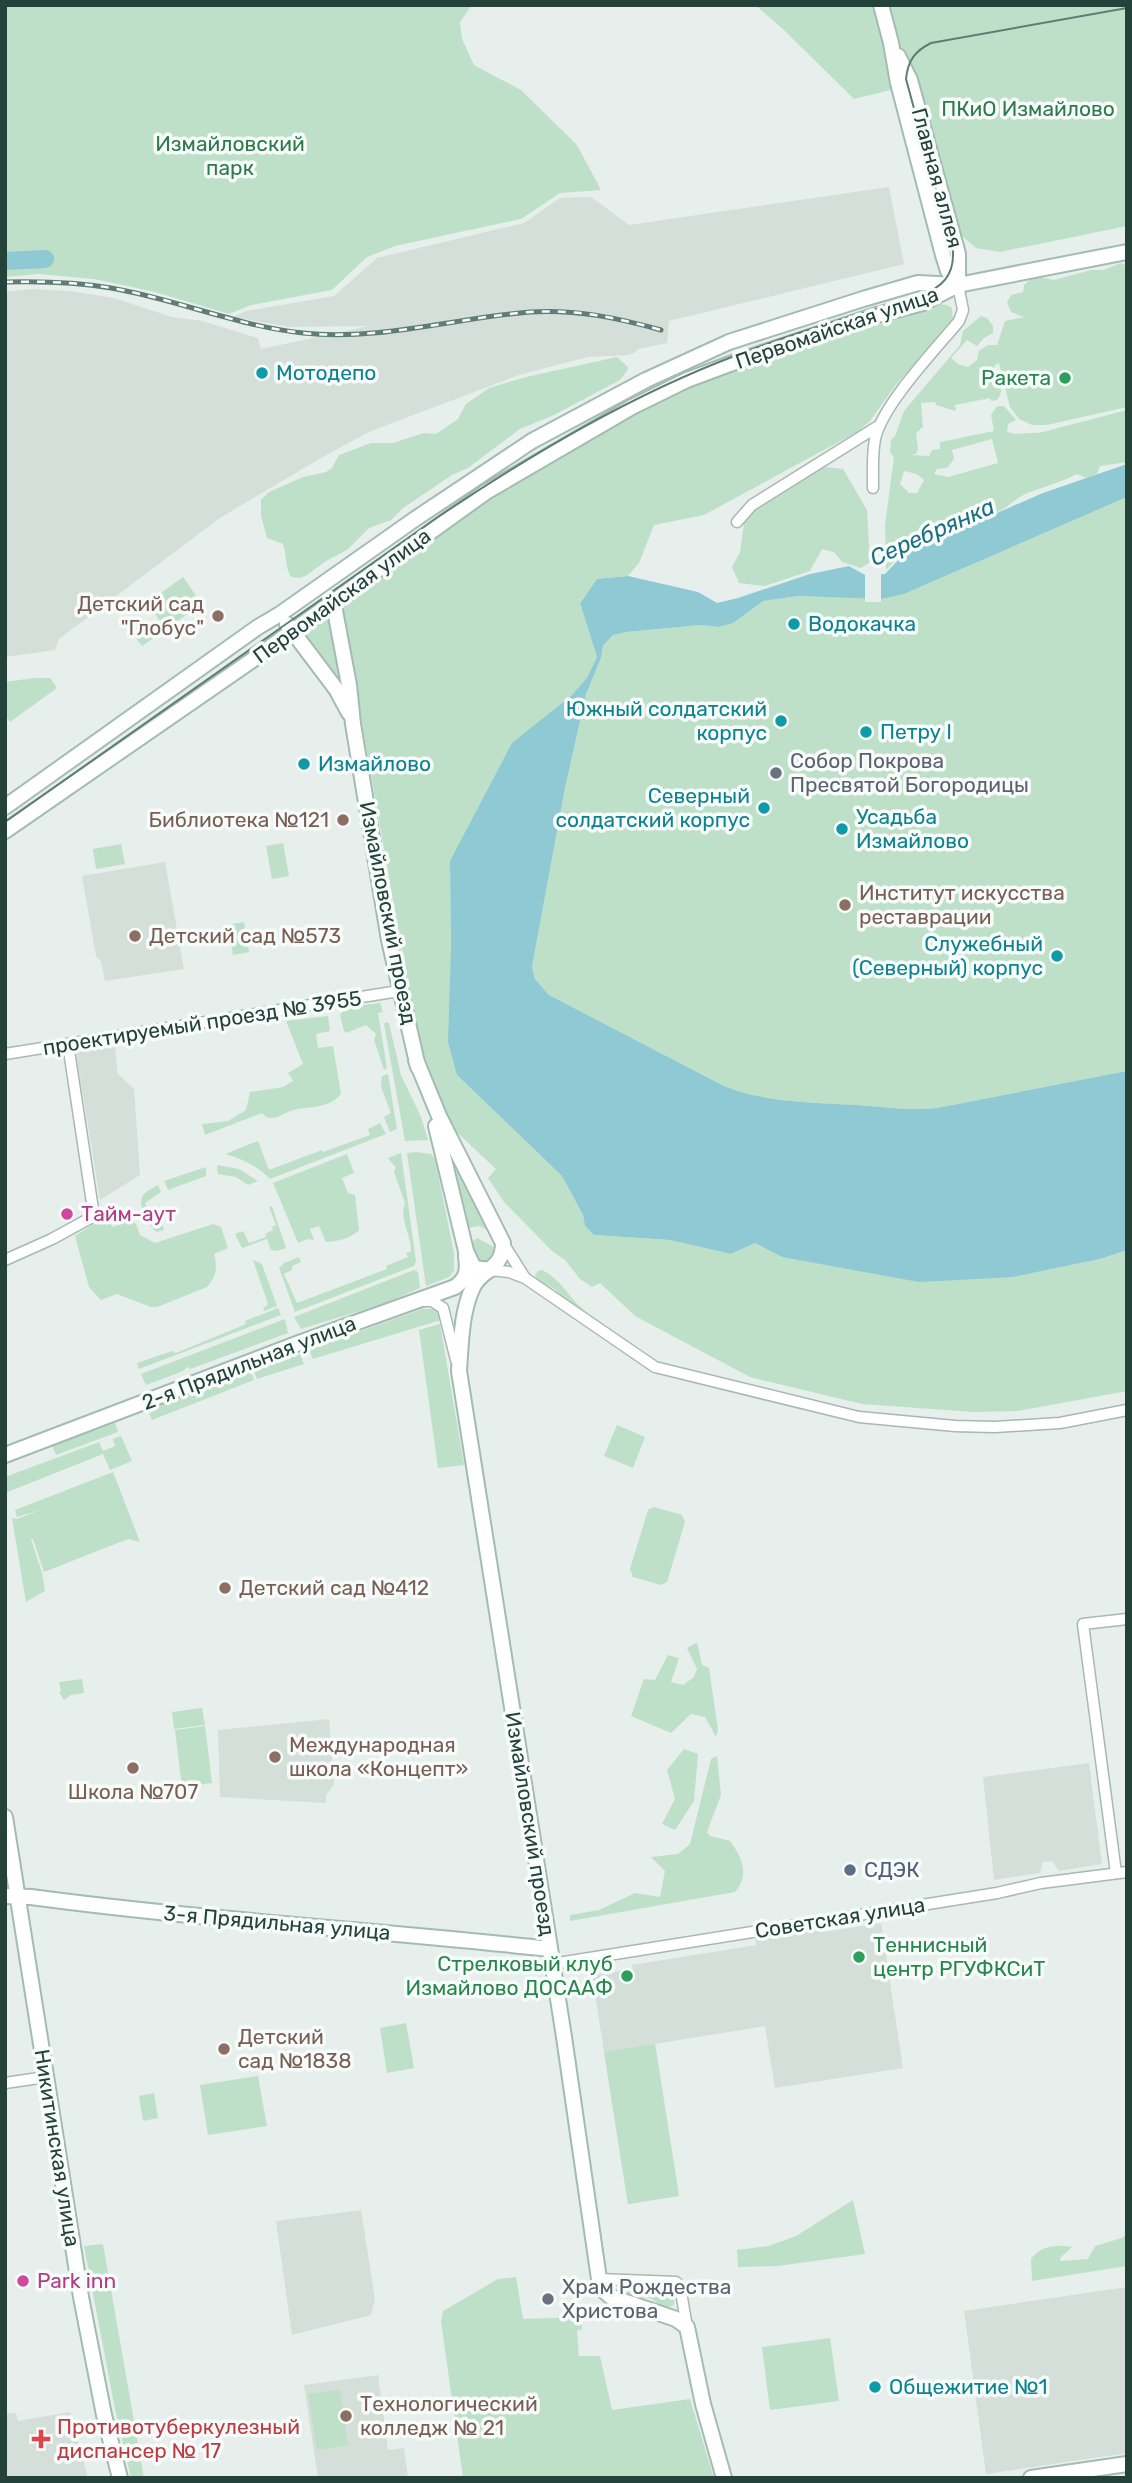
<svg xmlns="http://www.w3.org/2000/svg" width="1132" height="2483" font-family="Rubik,sans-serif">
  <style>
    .built { fill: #d4dfda }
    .green { fill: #bfe0c8; fill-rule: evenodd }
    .water { fill: #8ec9d4 }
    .pier { fill: #e6efeb }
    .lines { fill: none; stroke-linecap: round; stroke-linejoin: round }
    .river { stroke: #8ec9d4; stroke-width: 18 }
    .street-casing { stroke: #a8b8b2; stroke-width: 13 }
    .secondary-casing { stroke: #a4bbb3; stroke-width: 18 }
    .street { stroke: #fff; stroke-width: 10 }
    .secondary { stroke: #fff; stroke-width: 14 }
    .tram { stroke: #5f7d75; stroke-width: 2 }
    .rail-casing { stroke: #5f7d75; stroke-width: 5 }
    .rail { stroke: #f7fbf9; stroke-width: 2.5; stroke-dasharray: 8; stroke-linecap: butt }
    .culture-dot { fill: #0f9aa8; stroke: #f7fbf9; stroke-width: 2.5 }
    .leisure-dot { fill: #2e9e5b; stroke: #f7fbf9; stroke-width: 2.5 }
    .education-dot { fill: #8d6e63; stroke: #f7fbf9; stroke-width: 2.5 }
    .worship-dot { fill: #6b7280; stroke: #f7fbf9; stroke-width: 2.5 }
    .hotel-dot { fill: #d1479c; stroke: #f7fbf9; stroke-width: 2.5 }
    .service-dot { fill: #5c6f8a; stroke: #f7fbf9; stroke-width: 2.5 }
    .health-dot { fill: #e0444e; stroke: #f7fbf9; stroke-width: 2.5 }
    .labels { text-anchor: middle; stroke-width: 7; stroke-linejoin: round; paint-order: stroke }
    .park-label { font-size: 21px; fill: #2d7a4b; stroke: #f7fbf9 }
    .street-label { font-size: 21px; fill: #24423a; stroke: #f7fbf9 }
    .culture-label { font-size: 21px; fill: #0d838f; stroke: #f7fbf9; text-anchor: start }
    .leisure-label { font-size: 21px; fill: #27864d; stroke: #f7fbf9; text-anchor: end }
    .education-label { font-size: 21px; fill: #785e54; stroke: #f7fbf9; text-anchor: start }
    .worship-label { font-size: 21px; fill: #5b616d; stroke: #f7fbf9; text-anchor: start }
    .hotel-label { font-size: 21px; fill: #b23c85; stroke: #f7fbf9; text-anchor: start }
    .service-label { font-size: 21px; fill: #4e5e75; stroke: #f7fbf9; text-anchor: start }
    .health-label { font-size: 21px; fill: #be3a42; stroke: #f7fbf9; text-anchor: start }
    .water-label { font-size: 23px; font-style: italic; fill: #1c6f80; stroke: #f7fbf9 }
  </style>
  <rect width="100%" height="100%" fill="#e6efeb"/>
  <g class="built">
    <polygon points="889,187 904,264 669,321 667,343 638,349 634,353 627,355 588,357 519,375 371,431 321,458 220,518 59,639 55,650 5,657 5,292 32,289 70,291 114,298 172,317 202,321 258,338 261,349 369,326 289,327 233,317 246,311 334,296 377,258 524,223 560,198 591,197 629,225"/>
    <polygon points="165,862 184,969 105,981 101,961 96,956 82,876"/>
    <polygon points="115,1047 118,1074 134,1089 140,1175 100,1200 76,1052"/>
    <polygon points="329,1719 334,1784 326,1795 326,1803 220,1797 218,1730"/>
    <polygon points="1089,1763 1102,1864 1059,1871 1052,1861 1043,1862 1040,1873 994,1880 983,1777"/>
    <polygon points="881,1923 903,2068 775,2088 765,2026 655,2044 679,2196 628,2204 592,1975 633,1969 632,1965 756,1945 755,1936 822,1926 824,1932"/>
    <polygon points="361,2210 375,2299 371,2315 292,2335 276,2221"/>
    <polygon points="1127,2287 1127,2453 986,2474 964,2311"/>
    <polygon points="378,2375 388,2450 404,2448 408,2478 318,2478 304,2385"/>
    <polygon points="70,2412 88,2478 5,2478 5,2414 16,2413 18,2421"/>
  </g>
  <g class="green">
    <polygon points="5,5 472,5 460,22 462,39 474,65 521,90 577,145 601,190 560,193 521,219 395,246 367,257 332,290 251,305 229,314 155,292 94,279 38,274 5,277"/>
    <polygon points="755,5 1127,5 1127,226 1000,252 976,248 961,235 919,83 854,99 784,30"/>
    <path d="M1121,263L1127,266V407L1047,425H1032L1019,419L1010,407L999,363L995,365L993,374C1000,383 1005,390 997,400L991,401L990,398L955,405L956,411L936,405L935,402L921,403L923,427L916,433L918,449L916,454L911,455L929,456L932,450L940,449V442L994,431L991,415L997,406H1004L1016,420L1008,424L1007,432C1018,436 1027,432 1039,433L1127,410V462L1100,466L1097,474L1086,478L1077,474C1060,483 1042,487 1025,494C1009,502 1002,516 982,514C969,529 954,529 936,535C931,537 928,542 923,545C908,554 899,556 886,570L885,525L894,457L890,452L891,440L895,436L904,411L960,345L963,331L981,316L987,318L993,326V333L984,338L977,346L967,340L951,358L958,364L968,367L977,360L979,351L988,345H997L1005,321L1024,317L1011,312L1007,302L1011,295L1023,292L1024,285L1034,276L1054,280L1091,270H1104ZM992,439L998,463L948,477L934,474L937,469L947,468L954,459L952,450ZM904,471L917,474L924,480L917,493H909L900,484Z"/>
    <polygon points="938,304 947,305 952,308 953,320 895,386 870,421 857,432 704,515 654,525 639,563 628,576 597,579 580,602 597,657 587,679 571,696 450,861 451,947 457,1075 562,1176 583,1215 585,1226 594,1235 670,1240 731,1254 755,1243 782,1257 1013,1277 1100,1259 1127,1250 1127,1391 1018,1411 974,1412 862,1404 750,1377 635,1316 600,1283 592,1287 580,1279 565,1260 552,1251 504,1202 488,1178 496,1169 448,1124 431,1089 416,1031 342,610 342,602 492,496 675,391 835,333 856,331"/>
    <path d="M617,357L628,367L627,371L620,380L554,415L520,429L468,468L452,475L403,508L391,520L369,528L347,550L326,561L307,575L300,578L291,577C285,568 287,555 283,544L267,538L261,516V500L269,492L303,477L326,472L332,468L339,455L371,443H393L424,433L436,434L458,419L466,404L489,388L526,377Z"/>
    <polygon points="825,467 843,469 867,510 870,562 861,568 842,562 834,552 822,549 810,571 765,586 739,583 732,567 740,552 745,517 762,501 805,475"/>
    <path d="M1127,497V1071L937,1108C910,1111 884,1107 857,1105C812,1102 766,1103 724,1086L549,995L535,979L532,967L564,793L586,694L601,658L603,646L613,635L626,632L701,625L719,627L733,623L762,601L798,596L865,598V573H881V598L904,594Z"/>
    <polygon points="183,577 202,604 166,629 147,603"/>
    <polygon points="326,613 330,615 344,684 342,686 307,639 305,627"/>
    <polygon points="140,617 155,637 142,646 127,627"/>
    <polygon points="34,678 50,678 57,688 10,722 5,715 5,682"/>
    <polygon points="283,843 289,876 272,879 266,846"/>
    <polygon points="121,844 125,864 96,869 93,849"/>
    <polygon points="244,922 249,952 233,955 228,925"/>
    <path d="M380,1003L383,1012L378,1013L387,1068L384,1070L374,1040L376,1034L366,1025L346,1033L344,1031L340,1015C348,1004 368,1005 380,1003Z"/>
    <path d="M328,1016L330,1031L316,1034L318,1048L333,1046L341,1094C329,1109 310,1106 293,1110C286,1112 279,1118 271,1118C266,1118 265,1116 262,1113L205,1135L202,1124L228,1121L246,1110L250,1092L283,1087L293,1081L288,1073L303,1064L286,1021Z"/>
    <polygon points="386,1022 389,1023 401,1075 421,1117 428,1140 405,1141 384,1024"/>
    <polygon points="388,1074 397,1129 390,1132 384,1117 391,1113 381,1087 382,1076"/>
    <path d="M380,1123L386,1134L270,1179C257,1165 242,1159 225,1154L258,1141L269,1170L322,1150L323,1152L370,1135L368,1129Z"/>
    <polygon points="416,1152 431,1154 435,1159 454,1253 454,1271 449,1277 426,1286 407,1153"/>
    <path d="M401,1153L416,1261L414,1266L295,1312L279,1268L284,1263L299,1257L301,1262L292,1266V1270L284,1274L297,1303L387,1269L386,1266L408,1257L406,1253L411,1251C411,1235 399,1218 405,1203L394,1172L396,1168L388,1158Z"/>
    <path d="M347,1154L354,1173L342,1178L348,1193L355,1195L359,1230C351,1239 337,1241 326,1242L319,1226L310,1229L314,1240L308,1239L298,1243L273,1183Z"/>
    <polygon points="217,1165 239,1169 258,1181 248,1185 236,1177 218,1174"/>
    <polygon points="206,1167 206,1176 168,1190 164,1181"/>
    <polygon points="458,1169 491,1232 479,1226 468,1228 456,1170"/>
    <path d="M158,1185L161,1192L145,1203L153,1224L161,1221L164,1230L157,1232C148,1227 137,1205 143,1195C146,1191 153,1188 158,1185Z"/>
    <polygon points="272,1206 286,1248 277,1251 271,1250 267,1239 242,1248 235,1234 243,1231 249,1243 266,1237 265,1234 273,1230 272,1227 276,1225 269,1207"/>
    <path d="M104,1217L109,1220L112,1227L130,1221L136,1224L140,1235L155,1243L213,1224L221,1227L228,1248L214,1254C218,1267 216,1277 207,1287L157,1307H151L117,1294L101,1300L89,1287L75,1236Z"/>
    <polygon points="477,1238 494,1247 495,1254 492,1262 478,1265 470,1244"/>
    <polygon points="253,1260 262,1264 277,1306 264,1311 263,1309 268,1304"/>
    <polygon points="414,1270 418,1272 420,1288 386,1303 301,1329 294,1317"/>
    <path d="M542,1270C561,1279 569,1298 585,1311L576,1309L554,1289L537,1280L535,1275L538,1271Z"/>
    <polygon points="278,1308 281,1315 139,1369 137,1363 172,1351 176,1353 246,1324 245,1321"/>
    <polygon points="422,1309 435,1309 441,1320 313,1359 309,1350"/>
    <polygon points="285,1319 288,1333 190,1369 188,1367 181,1372 146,1385 141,1374"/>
    <polygon points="440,1324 464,1465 438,1468 419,1330"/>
    <polygon points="300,1354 304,1364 257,1379 254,1371"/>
    <polygon points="250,1371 254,1380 152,1420 148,1410"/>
    <polygon points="115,1423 118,1432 56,1455 52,1446"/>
    <polygon points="617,1425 645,1437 633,1468 604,1456"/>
    <polygon points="121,1436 132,1461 110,1470 103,1454 5,1493 5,1477 99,1442 103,1451 115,1446 113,1439"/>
    <polygon points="113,1472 140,1542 128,1539 44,1572 33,1539 31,1539 42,1573 45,1591 26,1602 12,1518 17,1519 40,1510 17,1517 15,1510"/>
    <polygon points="654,1507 682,1515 685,1522 667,1582 661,1585 633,1577 630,1569 648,1510"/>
    <polygon points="697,1642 702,1665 709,1668 718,1730 716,1737 705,1717 691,1714 671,1733 631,1716 644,1679 655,1680 668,1655 679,1658 671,1682 683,1685 694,1677 697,1669 687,1648"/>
    <polygon points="82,1679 84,1693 71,1695 64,1700 59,1692 61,1691 59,1682"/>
    <polygon points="202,1708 205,1725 174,1729 172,1712"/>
    <polygon points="205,1726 212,1783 182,1787 175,1730"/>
    <polygon points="684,1749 698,1754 694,1801 675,1830 662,1824 675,1799 667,1770"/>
    <path d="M717,1756L721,1795L707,1832L710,1836L730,1841C742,1857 750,1876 735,1892L570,1921V1915L599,1910L635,1893L660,1897L665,1871L651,1857L678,1854L690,1844L711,1759Z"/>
    <polygon points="406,2023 414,2068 387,2073 380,2028"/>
    <polygon points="655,2044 679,2196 628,2204 604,2052"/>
    <polygon points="258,2076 267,2126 208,2135 200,2085"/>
    <polygon points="154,2093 158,2118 143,2121 139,2096"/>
    <polygon points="853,2200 865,2254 778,2266 738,2267 737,2250 768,2246 796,2236"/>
    <path d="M1127,2233V2266L1032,2281L1031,2259C1040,2246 1056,2244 1072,2247L1061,2257L1060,2261L1088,2259L1095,2246L1122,2238Z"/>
    <polygon points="103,2244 144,2478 131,2478 115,2409 84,2246"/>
    <polygon points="516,2277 523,2319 581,2317 582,2329 577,2331 579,2356 600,2356 612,2410 690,2399 714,2478 463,2478 441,2321 443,2311 498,2279"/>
    <polygon points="635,2285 664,2286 675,2295 674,2305 665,2308 650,2298 634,2299 624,2294 624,2287"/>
    <polygon points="830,2338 839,2401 770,2410 762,2347"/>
    <polygon points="340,2389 348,2445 317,2450 308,2394"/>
  </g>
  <path class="water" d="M1127,464V497L904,594L881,599L798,596L763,601L733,623L719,627L701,625L626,632L613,635L603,646L601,658L586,694L564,793L532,967L535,979L549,995L724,1086C766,1103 812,1102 857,1105C884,1107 910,1111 937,1108L1127,1071V1250L1100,1259L1013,1277L919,1282L782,1257L755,1243L731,1254L670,1240L594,1235L585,1226L583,1215L562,1176L457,1075L448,1042L451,947L450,861L512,743L571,696L587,678L597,657L580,603L597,579L628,576L698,592L717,603L738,598L810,574L849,566L865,575L885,574L905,553L1043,493Z"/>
  <rect class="pier" x="865" y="573" width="16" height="29"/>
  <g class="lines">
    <polyline class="river" points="5,261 45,259"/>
    <defs>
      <g id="street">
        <path d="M873,488C873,472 872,455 875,439C882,405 936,349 959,321L963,310L958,285"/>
        <polyline points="737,522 752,505 880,425"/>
        <polyline points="5,1054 399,991"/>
        <polyline points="503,1243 525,1278"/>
        <polyline points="5,1260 52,1239 94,1216 68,1044"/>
        <polyline points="490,1270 509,1272 525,1278 655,1367 859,1417 955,1426 995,1427 1060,1423 1127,1410"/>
        <polyline points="423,1301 432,1301 443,1308 456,1360"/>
        <polyline points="1116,1873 1083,1624 1127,1619"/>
        <polyline points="552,1964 997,1893 1041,1883 1127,1872"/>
        <polyline points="5,2083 46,2077"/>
        <polyline points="599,2279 676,2282 680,2286 687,2327"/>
      </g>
      <g id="secondary">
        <polyline points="881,5 891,43 898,83 943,255 948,271 958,285"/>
        <polyline points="898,56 910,80 958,254 958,285"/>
        <polyline points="333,600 349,685 353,724 389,940 418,1067"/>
        <polyline points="287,624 336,689 349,713"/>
        <polyline points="5,807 258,627 280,614 415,519 532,441 646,380 729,342 863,299 918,283 956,285"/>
        <polyline points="5,831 251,661 486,492 632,407 687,380 738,361 873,316 923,303 958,285 1127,252"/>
        <path d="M416,1060L439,1116L503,1243C503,1270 482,1268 473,1287C461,1312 461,1344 459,1371L564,2037L599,2279L603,2290L611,2297L676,2319L687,2327L703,2404L724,2478"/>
        <polyline points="436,1126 466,1251 474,1268 490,1270"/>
        <path d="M5,1455L299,1343L455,1287C467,1278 468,1271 466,1256"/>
        <polyline points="5,1817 81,2297 104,2415 120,2478"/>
        <path d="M5,1896L31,1897C203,1920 377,1930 550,1949"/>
        <polyline points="1031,2478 1127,2464"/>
      </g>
    </defs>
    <use href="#street" class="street-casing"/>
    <use href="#secondary" class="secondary-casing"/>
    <use href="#street" class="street"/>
    <use href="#secondary" class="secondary"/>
    <path class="tram" d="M5,822L438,517C532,454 631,395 737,355C797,332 859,314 920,296C942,287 954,276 953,252L906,79C908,60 915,51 931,43L1127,8"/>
    <defs>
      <path id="rail" d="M5,282C41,281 76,282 111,288C176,299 237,326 303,333C380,341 454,318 530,312C576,309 618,318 661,330"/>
    </defs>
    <use href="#rail" class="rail-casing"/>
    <use href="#rail" class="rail"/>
  </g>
  <g class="culture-dot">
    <circle cx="262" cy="373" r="7"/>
    <circle cx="794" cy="624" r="7"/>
    <circle cx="781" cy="721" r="7"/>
    <circle cx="866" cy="732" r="7"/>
    <circle cx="304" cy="764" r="7"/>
    <circle cx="764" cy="808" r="7"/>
    <circle cx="842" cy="829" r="7"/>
    <circle cx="1057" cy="956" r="7"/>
    <circle cx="875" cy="2387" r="7"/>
  </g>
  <g class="leisure-dot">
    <circle cx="1065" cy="378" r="7"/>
    <circle cx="859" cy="1957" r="7"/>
    <circle cx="627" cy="1976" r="7"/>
  </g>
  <g class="education-dot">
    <circle cx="218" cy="616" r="7"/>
    <circle cx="343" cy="820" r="7"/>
    <circle cx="845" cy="905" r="7"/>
    <circle cx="135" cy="936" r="7"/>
    <circle cx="225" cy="1588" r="7"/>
    <circle cx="275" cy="1757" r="7"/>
    <circle cx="133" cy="1768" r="7"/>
    <circle cx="224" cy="2049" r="7"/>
    <circle cx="346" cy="2416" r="7"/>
  </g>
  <g class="worship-dot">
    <circle cx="776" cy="773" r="7"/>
    <circle cx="548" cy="2299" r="7"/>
  </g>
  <g class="hotel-dot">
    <circle cx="67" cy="1214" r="7"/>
    <circle cx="23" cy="2281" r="7"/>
  </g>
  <circle class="service-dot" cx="850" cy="1870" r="7"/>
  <path class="health-dot" d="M37.5 2428.5h7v7h7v7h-7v7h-7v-7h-7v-7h7z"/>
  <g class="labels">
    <g class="park-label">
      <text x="1028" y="116">ПКиО Измайлово</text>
      <text x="230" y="151">Измайловский<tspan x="230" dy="24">парк</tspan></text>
    </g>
    <g class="street-label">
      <text transform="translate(937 178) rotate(75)" y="7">Главная аллея</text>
      <text transform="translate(837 328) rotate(-19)" y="7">Первомайская улица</text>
      <text transform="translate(342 596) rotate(-36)" y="7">Первомайская улица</text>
      <text transform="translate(388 913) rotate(79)" y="7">Измайловский проезд</text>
      <text transform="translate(202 1023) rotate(-9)" y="7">проектируемый проезд № 3955</text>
      <text transform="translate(249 1363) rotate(-21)" y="7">2-я Прядильная улица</text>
      <text transform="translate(530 1824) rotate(81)" y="7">Измайловский проезд</text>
      <text transform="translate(840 1918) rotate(-9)" y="7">Советская улица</text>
      <text transform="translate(277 1923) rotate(5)" y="7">3-я Прядильная улица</text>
      <text transform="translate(57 2148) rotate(81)" y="7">Никитинская улица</text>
    </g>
    <g class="culture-label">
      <text x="276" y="380">Мотодепо</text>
      <text x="808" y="631">Водокачка</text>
      <text x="767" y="716" text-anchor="end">Южный солдатский<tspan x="767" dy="24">корпус</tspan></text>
      <text x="880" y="739">Петру I</text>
      <text x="318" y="771">Измайлово</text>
      <text x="750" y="803" text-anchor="end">Северный<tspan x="750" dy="24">солдатский корпус</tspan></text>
      <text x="856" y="824">Усадьба<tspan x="856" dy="24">Измайлово</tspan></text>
      <text x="1043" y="951" text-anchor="end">Служебный<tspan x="1043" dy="24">(Северный) корпус</tspan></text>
      <text x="889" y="2394">Общежитие №1</text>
    </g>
    <g class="leisure-label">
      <text x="1051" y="385">Ракета</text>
      <text x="873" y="1952" text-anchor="start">Теннисный<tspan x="873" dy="24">центр РГУФКСиТ</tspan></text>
      <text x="613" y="1971">Стрелковый клуб<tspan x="613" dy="24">Измайлово ДОСААФ</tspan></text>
    </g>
    <g class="education-label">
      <text x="204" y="611" text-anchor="end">Детский сад<tspan x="204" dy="24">"Глобус"</tspan></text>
      <text x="329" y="827" text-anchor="end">Библиотека №121</text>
      <text x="859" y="900">Институт искусства<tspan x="859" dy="24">реставрации</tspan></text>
      <text x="149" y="943">Детский сад №573</text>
      <text x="239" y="1595">Детский сад №412</text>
      <text x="289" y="1752">Международная<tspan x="289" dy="24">школа «Концепт»</tspan></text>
      <text x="133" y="1799" text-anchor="middle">Школа №707</text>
      <text x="238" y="2044">Детский<tspan x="238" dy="24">сад №1838</tspan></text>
      <text x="360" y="2411">Технологический<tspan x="360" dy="24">колледж № 21</tspan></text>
    </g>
    <g class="worship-label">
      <text x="790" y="768">Собор Покрова<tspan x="790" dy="24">Пресвятой Богородицы</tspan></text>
      <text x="562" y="2294">Храм Рождества<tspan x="562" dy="24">Христова</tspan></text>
    </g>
    <g class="hotel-label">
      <text x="81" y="1221">Тайм-аут</text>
      <text x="37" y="2288">Park inn</text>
    </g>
    <g class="service-label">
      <text x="864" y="1877">СДЭК</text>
    </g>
    <g class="health-label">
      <text x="57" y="2434">Противотуберкулезный<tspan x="57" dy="24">диспансер № 17</tspan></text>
    </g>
    <g class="water-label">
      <text transform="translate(932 532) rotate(-24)" y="8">Серебрянка</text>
    </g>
  </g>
  <rect width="1132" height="2483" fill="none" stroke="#24423a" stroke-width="14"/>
</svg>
